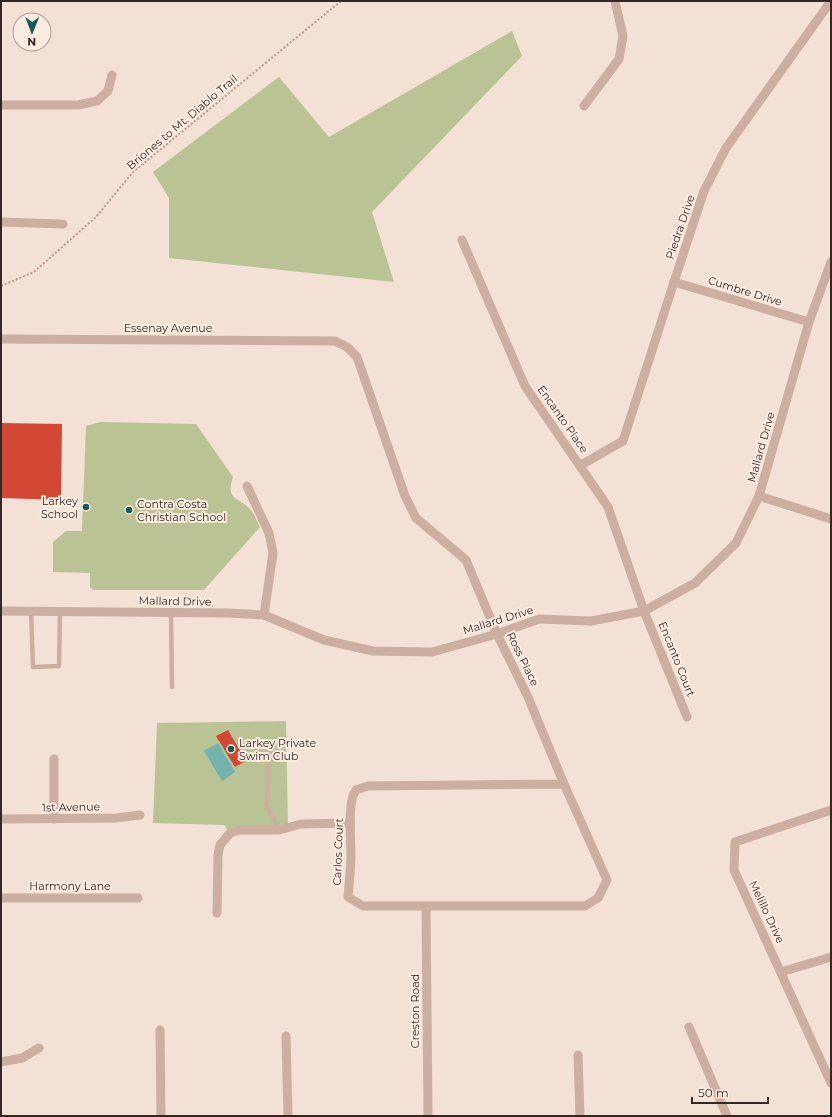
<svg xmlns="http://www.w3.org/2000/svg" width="832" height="1117" font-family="Montserrat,sans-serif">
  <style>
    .green { fill: #b9c394 }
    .water { fill: #72b3ae }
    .building { fill: #d24834 }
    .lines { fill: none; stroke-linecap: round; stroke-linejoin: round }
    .path { stroke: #b8998b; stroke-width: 2; stroke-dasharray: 2 2; stroke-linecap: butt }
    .lane { stroke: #ccafa0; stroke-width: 4.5 }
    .street { stroke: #ccafa0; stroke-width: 9 }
    .poi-dot { fill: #165a56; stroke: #fbece1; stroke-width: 1.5 }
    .labels { text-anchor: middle; stroke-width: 4; stroke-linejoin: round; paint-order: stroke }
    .street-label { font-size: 11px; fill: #352724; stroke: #fbece1 }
    .poi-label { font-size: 11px; fill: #352724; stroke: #fbece1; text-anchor: start }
  </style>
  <rect width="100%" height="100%" fill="#f3e1d5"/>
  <g class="green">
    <polygon points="512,31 522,56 372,212 394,282 169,258 169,198 153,172 279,77 329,137"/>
    <path d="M101,422L196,424L233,477C225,501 239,497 251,510C255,515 257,522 260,527L204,590H93L90,587V573L53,572V542L66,531H82L86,426Z"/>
    <polygon points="286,721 288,827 230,833 224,825 153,823 157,723"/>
  </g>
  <polygon class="water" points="218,743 235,772 222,781 204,751"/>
  <g class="building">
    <polygon points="1,423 62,424 61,500 1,498"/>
    <polygon points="228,730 246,761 235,767 216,736"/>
  </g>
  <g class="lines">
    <polyline class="path" points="1,286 34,272 96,217 133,172 341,1"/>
    <g class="lane">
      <polyline points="31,611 33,667 59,666 60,612"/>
      <polyline points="171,613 172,687"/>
      <polyline points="250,746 269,746 267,806 279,830"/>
    </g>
    <g class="street">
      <polyline points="1,105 78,105 97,101 108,91 112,75"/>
      <polyline points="584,106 619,59 623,36 615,1"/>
      <polyline points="1,222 63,224"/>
      <polyline points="462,240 525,386 608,507 644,611 687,717"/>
      <polyline points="674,282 809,322"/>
      <path d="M1,339L335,341L347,347L357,357L405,496L416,518L466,560L497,634L528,697L564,784L607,880L598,898L585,906H363L348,897C349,883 351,868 351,854C351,838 347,802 356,790L368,786L564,784"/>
      <polyline points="581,465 623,441 674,282 704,191 726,148 831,1"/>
      <polyline points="247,486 269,533 273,553 264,615"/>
      <polyline points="759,496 831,519"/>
      <polyline points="1,611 228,613 264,615 324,640 373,651 432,652 497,634 539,619 591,621 644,611 695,583 736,543 759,496 809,322 831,262"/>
      <polyline points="831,810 735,842 734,870 831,1083"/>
      <polyline points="1,819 116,818 140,815"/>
      <polyline points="54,819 54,759"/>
      <polyline points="1,898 138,898"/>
      <polyline points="426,907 428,1116"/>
      <polyline points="217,913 218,855 220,845 230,833 240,830 279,830 301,824 350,823"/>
      <polyline points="781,972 831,957"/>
      <polyline points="689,1027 727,1116"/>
      <polyline points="160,1030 161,1116"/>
      <polyline points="286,1036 288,1116"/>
      <polyline points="578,1055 580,1116"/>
      <polyline points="1,1062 22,1058 39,1048"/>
    </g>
  </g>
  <g class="poi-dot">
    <circle cx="86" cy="507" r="4"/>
    <circle cx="129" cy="510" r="4"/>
    <circle cx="231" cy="749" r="4"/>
  </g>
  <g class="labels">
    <g class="street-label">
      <text transform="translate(182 122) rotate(-40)" y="4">Briones to Mt. Diablo Trail</text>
      <text transform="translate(680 227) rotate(-71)" y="4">Piedra Drive</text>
      <text transform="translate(745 291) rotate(17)" y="4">Cumbre Drive</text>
      <text x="168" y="332">Essenay Avenue</text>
      <text transform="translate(563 419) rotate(55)" y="4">Encanto Place</text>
      <text transform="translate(761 447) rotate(-74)" y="4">Mallard Drive</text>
      <text transform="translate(175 601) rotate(1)" y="4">Mallard Drive</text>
      <text transform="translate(498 620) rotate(-17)" y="4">Mallard Drive</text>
      <text transform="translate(523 659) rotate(64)" y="4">Ross Place</text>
      <text transform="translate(677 659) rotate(68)" y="4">Encanto Court</text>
      <text transform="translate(71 807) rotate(-1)" y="4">1st Avenue</text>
      <text transform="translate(338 852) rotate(-88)" y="4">Carlos Court</text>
      <text x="70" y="890">Harmony Lane</text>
      <text transform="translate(767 912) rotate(65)" y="4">Melillo Drive</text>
      <text transform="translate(415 1011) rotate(-90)" y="4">Creston Road</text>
    </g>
    <g class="poi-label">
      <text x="78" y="505" text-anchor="end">Larkey<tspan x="78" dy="13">School</tspan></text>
      <text x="137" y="508">Contra Costa<tspan x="137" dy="13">Christian School</tspan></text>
      <text x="239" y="747">Larkey Private<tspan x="239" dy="13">Swim Club</tspan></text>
    </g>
  </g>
  <rect width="832" height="1117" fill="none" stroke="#352724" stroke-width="4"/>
  <g transform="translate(32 32) rotate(181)"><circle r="19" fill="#fbece1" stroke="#ac9d95"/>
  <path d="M0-3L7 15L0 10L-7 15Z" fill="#165a56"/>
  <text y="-6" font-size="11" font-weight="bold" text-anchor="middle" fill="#352724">N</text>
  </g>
  <path d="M692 1097v6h76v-6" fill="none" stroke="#352724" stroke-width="2"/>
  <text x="698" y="1097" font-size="12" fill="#352724" stroke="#fbece1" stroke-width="3" paint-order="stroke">50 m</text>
</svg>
